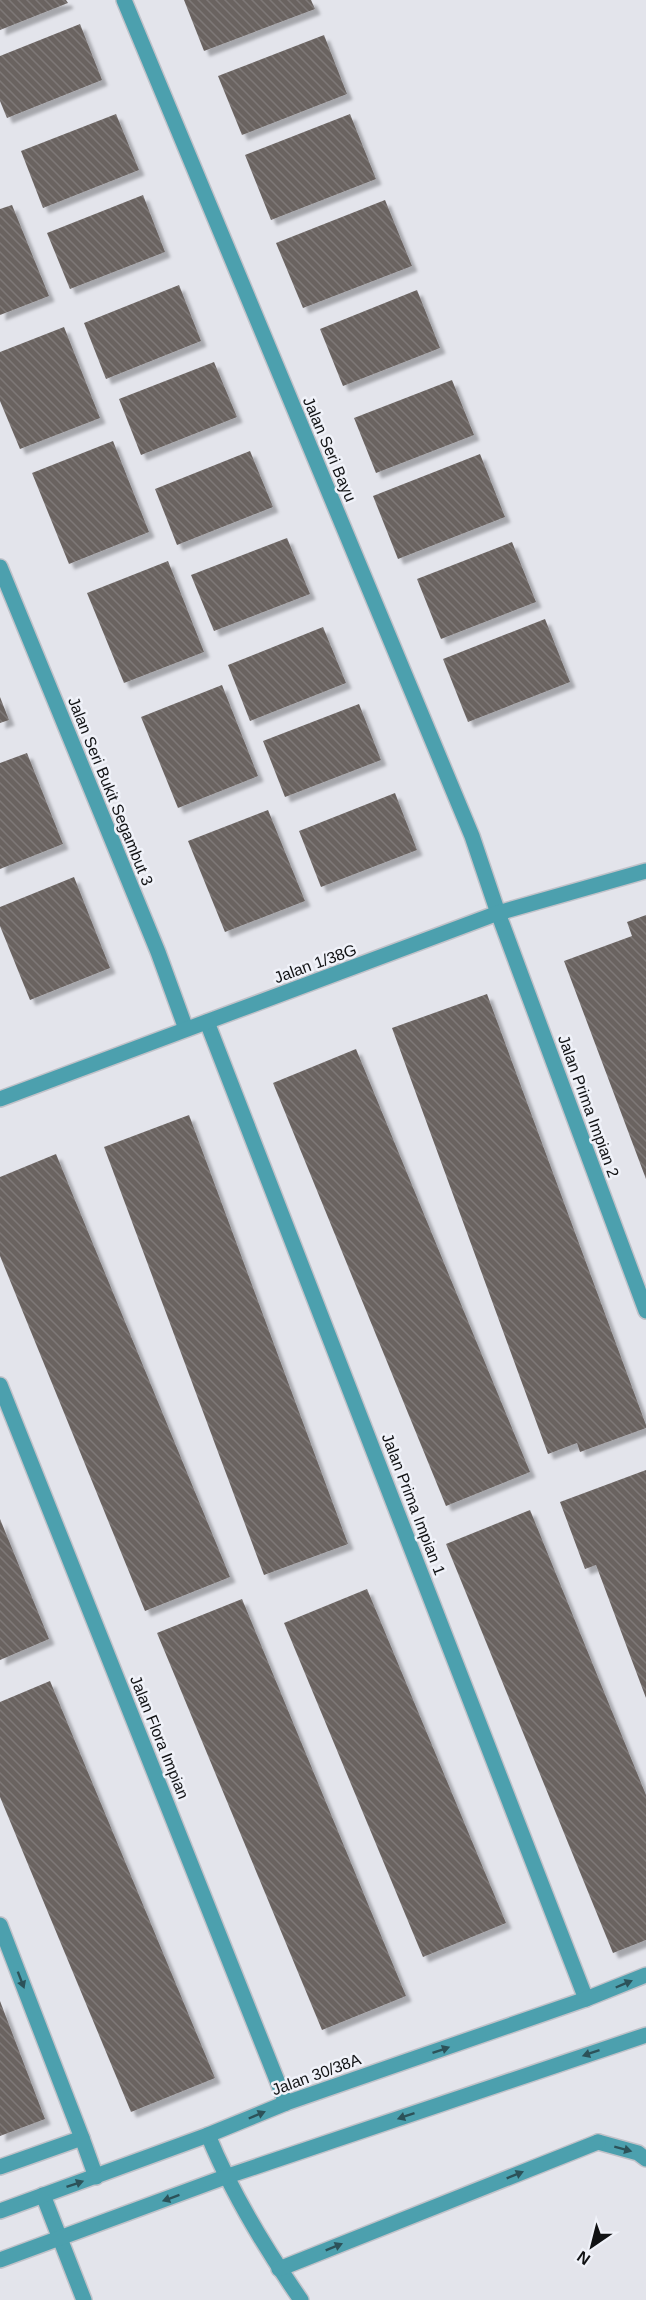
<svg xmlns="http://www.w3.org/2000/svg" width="646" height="2300" font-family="Arial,sans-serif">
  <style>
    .building { fill: url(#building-back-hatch); filter: url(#shadow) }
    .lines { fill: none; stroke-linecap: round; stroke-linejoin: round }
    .lane-casing { stroke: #c1c2c9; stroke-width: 18 }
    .street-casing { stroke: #c1c2c9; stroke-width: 18 }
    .lane { stroke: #4ca0ae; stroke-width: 15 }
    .street { stroke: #4ca0ae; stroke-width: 15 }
    .oneway { fill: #2c5259 }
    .labels { text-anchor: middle; stroke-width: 5; stroke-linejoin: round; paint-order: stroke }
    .street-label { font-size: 16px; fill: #111214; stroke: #f0f2f9 }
  </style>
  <defs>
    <pattern id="building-back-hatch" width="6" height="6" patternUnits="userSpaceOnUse" patternTransform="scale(1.5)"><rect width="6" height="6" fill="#6a6361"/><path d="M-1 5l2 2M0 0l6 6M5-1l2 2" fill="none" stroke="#7e7877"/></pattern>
    <filter id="shadow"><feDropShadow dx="5.5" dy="5.5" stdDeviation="1.5" flood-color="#0004"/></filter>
  </defs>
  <rect width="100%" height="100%" fill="#e3e4eb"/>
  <g class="building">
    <polygon points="0,0 66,0 68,3 0,30"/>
    <polygon points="184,0 311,0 315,9 204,51"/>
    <polygon points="80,24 102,80 7,118 0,101 0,56"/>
    <polygon points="324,35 347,94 242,135 218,76"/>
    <polygon points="116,114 139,170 43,208 21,151"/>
    <polygon points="350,114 376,179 271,220 245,155"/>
    <polygon points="143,195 165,252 70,289 47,233"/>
    <polygon points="385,200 412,266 303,308 276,243"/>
    <polygon points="12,205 49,296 0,315 0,209"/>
    <polygon points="179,285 201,341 106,379 84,323"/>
    <polygon points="417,290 440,348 343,386 320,329"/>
    <polygon points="64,327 100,418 20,449 0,401 0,352"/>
    <polygon points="214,362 237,417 141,455 119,399"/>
    <polygon points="452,380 474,435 376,473 354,418"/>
    <polygon points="113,441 149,532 69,564 32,473"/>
    <polygon points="250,451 273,507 177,545 155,489"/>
    <polygon points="480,454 505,517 398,559 373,496"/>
    <polygon points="287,538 310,594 214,631 191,575"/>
    <polygon points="512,542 536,602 441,639 417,579"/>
    <polygon points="168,561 204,652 124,683 87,593"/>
    <polygon points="545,619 570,682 468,722 443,659"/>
    <polygon points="323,627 346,683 250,721 228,665"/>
    <polygon points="222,685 258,776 178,808 141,717"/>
    <polygon points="0,697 9,720 0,723"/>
    <polygon points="359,704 381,760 285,797 263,741"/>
    <polygon points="27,753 63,844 0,869 0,763"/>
    <polygon points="395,793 417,850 321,887 299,831"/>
    <polygon points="268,810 305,901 225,932 188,841"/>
    <polygon points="74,877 110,968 30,1000 0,926 0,907"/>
    <polygon points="646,915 646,1179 564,961 632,936 627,922"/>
    <polygon points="487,994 646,1425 646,1428 580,1452 577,1443 548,1454 392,1028"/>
    <polygon points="356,1049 530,1472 446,1506 273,1083"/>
    <polygon points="189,1115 348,1544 264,1575 104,1147"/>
    <polygon points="56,1154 230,1577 145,1611 0,1256 0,1177"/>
    <polygon points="646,1470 646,1698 596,1565 585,1569 560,1502"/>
    <polygon points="530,1510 646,1795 646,1940 613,1953 446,1544"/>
    <polygon points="0,1519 49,1639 0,1660"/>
    <polygon points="367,1589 506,1923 423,1957 284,1623"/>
    <polygon points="242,1599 406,1996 322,2030 157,1633"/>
    <polygon points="50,1681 215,2078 131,2112 0,1797 0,1702"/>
    <polygon points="0,2001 45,2119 0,2136"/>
  </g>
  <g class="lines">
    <defs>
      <polyline id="lane" points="598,2142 638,2153 646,2159"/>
      <g id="street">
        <polyline points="124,0 472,836 498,913 646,1311"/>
        <polyline points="0,567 158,952 186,1029"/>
        <polyline points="207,1022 586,1999"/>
        <polyline points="0,1099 498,913 646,871"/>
        <polyline points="0,1385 286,2103"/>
        <polyline points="0,1925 82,2138 0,2167"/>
        <path d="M208,2135C232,2194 265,2248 301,2300"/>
        <polyline points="82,2138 96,2177"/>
        <polyline points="43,2195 84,2300"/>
        <polyline points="0,2211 208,2135 286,2103 586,1999 646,1975"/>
        <polyline points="0,2260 225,2177 646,2035"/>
        <polyline points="279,2269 598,2142"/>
      </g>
    </defs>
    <use href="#lane" class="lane-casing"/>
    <use href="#street" class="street-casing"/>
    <use href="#lane" class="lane"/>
    <use href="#street" class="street"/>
  </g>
  <defs><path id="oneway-solid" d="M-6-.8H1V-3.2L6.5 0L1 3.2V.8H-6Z" transform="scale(1.5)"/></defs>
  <g class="oneway">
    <use href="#oneway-solid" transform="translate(21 1980) rotate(69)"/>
    <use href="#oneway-solid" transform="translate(624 1984) rotate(-23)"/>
    <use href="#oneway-solid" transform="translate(441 2050) rotate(-19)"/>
    <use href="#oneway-solid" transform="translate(591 2053) rotate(161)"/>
    <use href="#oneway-solid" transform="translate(257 2115) rotate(-23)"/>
    <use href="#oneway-solid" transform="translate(406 2116) rotate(161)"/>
    <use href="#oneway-solid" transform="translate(623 2149) rotate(15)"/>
    <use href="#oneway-solid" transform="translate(515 2175) rotate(-22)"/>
    <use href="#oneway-solid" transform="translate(75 2184) rotate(-19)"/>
    <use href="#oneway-solid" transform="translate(171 2198) rotate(160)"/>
    <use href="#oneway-solid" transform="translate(334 2247) rotate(-22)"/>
  </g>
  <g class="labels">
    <g class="street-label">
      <text transform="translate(330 449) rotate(67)" y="6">Jalan Seri Bayu</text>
      <text transform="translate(111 791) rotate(68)" y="6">Jalan Seri Bukit Segambut 3</text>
      <text transform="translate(315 963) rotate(-20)" y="6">Jalan 1/38G</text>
      <text transform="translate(589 1106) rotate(70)" y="6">Jalan Prima Impian 2</text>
      <text transform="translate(414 1504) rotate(69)" y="6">Jalan Prima Impian 1</text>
      <text transform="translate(160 1737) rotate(68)" y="6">Jalan Flora Impian</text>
      <text transform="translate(316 2074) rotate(-20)" y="6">Jalan 30/38A</text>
    </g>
  </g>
  <g transform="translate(592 2246) rotate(215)" stroke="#f0f2f9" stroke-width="4.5" paint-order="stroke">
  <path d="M0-4.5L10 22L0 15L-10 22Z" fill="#111214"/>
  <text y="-9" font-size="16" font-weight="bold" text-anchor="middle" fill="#111214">N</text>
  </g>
</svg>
